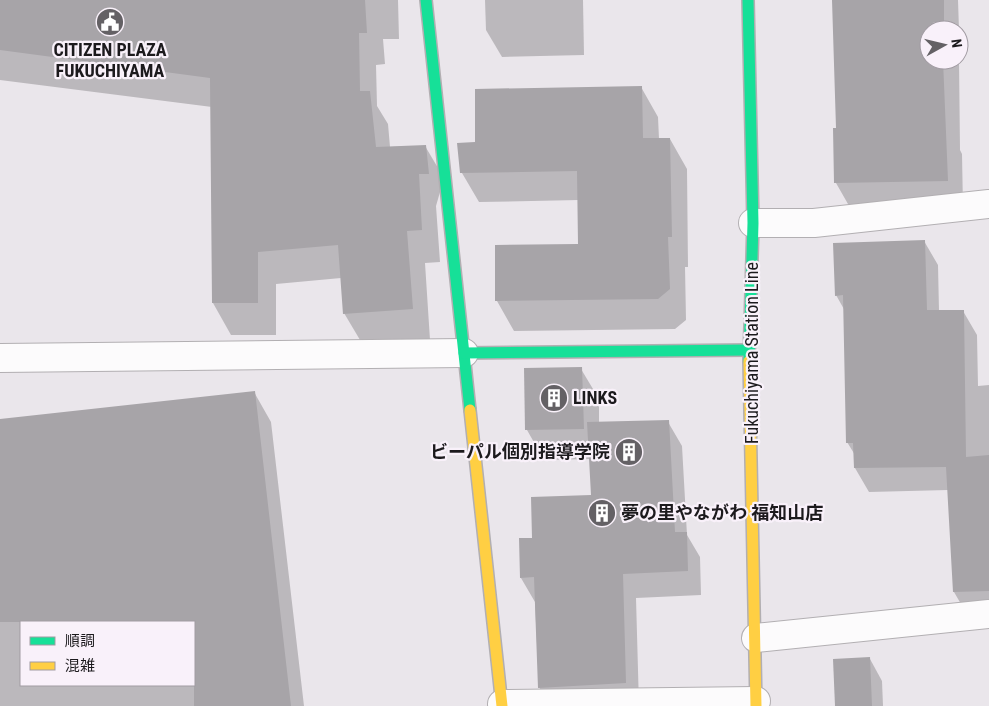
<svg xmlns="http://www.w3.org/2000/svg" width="989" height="706" font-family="'Roboto Condensed','Noto Sans JP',sans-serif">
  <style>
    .shadow { fill: #0003; fill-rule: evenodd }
    .building { fill: #a7a4a8 }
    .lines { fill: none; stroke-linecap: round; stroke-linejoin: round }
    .street-casing { stroke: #b2afb2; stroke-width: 30 }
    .fast-casing { stroke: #b2afb2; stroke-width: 14 }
    .slow-casing { stroke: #b2afb2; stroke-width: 14 }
    .street { stroke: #fcfbfc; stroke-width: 28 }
    .fast { stroke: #16e098; stroke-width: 11 }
    .slow { stroke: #ffcf43; stroke-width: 11 }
    .labels { text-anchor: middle; stroke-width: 4.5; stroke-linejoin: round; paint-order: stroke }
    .poi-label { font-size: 18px; font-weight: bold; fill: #1c1a1d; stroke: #f9f1fa; text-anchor: start }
    .street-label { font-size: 18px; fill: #1c1a1d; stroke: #f9f1fa }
  </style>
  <rect width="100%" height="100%" fill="#eae6eb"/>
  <g class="shadow">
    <polygon points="0,0 398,0 399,39 383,39 385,64 376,65 377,106 388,124 390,147 425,146 444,178 436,206 440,262 425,263 430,340 363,345 344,313 341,278 276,284 276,335 231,335 213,303 212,107 0,80"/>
    <polygon points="485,0 583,0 584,55 502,57 486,30"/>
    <polygon points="833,0 958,0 959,30 929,30 929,60 959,60 960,150 962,154 963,208 852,211 836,183 834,129 837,129"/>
    <polygon points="641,87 658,117 659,139 670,139 687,169 688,267 685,267 686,320 675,329 514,331 497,301 496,247 580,245 579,200 479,202 462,173 477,144"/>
    <polygon points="924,241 938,265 939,311 963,311 977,335 978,386 989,385 989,615 968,616 954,592 948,490 869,492 855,468 855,455 847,442 845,311 836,295"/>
    <polygon points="581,369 599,399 599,423 668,422 682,446 687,535 700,557 701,595 636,598 639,706 550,706 539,687 535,602 521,578 533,539 592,496 590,459 544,460 527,430"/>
    <path d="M254,392L271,422L304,706H0V421ZM21,622H194V685H21Z"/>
    <polygon points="870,659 882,681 883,706 836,706"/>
  </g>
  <g class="building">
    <polygon points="0,0 365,0 367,33 359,33 360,91 370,91 376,147 426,145 429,174 419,174 422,230 407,231 413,309 343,314 338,245 258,252 258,303 212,303 210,78 0,50"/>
    <polygon points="832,0 944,0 944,30 929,30 929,60 943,60 948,181 834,183 833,128 836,128"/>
    <polygon points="642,86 643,138 670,138 672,237 668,237 670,289 658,299 495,301 495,245 578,244 577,171 460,173 457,143 475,142 475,89"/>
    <polygon points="925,240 927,310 964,310 966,457 989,455 989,591 953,592 946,467 854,468 853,443 846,443 843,295 835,296 833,243"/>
    <polygon points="582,367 584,429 525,430 524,368"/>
    <polygon points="255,391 291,706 194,706 194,622 0,622 0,419"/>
    <polygon points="669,420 675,532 687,532 688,571 623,574 626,683 538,688 534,577 520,578 519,538 532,538 531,497 591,495 587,422"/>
    <polygon points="870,657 872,706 835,706 833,659"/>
  </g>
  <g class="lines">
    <defs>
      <g id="street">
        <polyline points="753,223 814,223 989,204"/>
        <polyline points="0,358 464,353"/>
        <polyline points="756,638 989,614"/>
        <polyline points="502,704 756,701"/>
      </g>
      <g id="fast">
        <polyline points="426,0 470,410"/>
        <polyline points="748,0 753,223 749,361"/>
        <polyline points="464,353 749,350"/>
      </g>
      <g id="slow">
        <polyline points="749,361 756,706"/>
        <polyline points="470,410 502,706"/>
      </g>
    </defs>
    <use href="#street" class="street-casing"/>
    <use href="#fast" class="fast-casing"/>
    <use href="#slow" class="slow-casing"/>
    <use href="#street" class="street"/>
    <use href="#fast" class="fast"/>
    <use href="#slow" class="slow"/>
  </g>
  <defs>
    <symbol id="civic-disc" viewBox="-11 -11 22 22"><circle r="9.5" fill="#646165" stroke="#f9f1fa"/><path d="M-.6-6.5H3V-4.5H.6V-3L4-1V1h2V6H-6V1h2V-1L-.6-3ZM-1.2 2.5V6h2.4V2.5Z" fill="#fff"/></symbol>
    <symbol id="building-disc" viewBox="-11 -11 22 22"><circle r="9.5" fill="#646165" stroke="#f9f1fa"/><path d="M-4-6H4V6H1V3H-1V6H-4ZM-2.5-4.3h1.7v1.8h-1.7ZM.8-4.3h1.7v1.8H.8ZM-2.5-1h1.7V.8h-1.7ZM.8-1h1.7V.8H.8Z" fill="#fff"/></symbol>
  </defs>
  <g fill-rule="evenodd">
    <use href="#civic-disc" x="94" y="6" width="32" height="32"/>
    <use href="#building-disc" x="538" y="382" width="32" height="32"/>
    <use href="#building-disc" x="613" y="436" width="32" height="32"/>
    <use href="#building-disc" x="586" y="497" width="32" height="32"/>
  </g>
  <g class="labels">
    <g class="poi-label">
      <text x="110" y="56" text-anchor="middle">CITIZEN PLAZA<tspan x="110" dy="21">FUKUCHIYAMA</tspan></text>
      <text x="573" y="404">LINKS</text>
      <text x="610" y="458" text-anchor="end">ビーパル個別指導学院</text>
      <text x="621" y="519">夢の里やながわ 福知山店</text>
    </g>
    <g class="street-label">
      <text transform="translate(752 353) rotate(-90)" y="6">Fukuchiyama Station Line</text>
    </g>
  </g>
  <rect x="20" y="621" width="175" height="65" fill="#f9f1fa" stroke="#a19ba2"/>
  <rect x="30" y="637" width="25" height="8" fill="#16e098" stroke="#a19ba2"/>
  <text x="65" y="646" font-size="15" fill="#1c1a1d">順調</text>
  <rect x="30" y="662" width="25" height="8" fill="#ffcf43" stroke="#a19ba2"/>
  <text x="65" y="671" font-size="15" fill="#1c1a1d">混雑</text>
  <g transform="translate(944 45) rotate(82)"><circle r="24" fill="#f9f1fa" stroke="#a19ba2"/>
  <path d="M0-4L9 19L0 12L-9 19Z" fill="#646165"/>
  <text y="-8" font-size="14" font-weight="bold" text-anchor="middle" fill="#1c1a1d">N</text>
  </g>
</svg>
